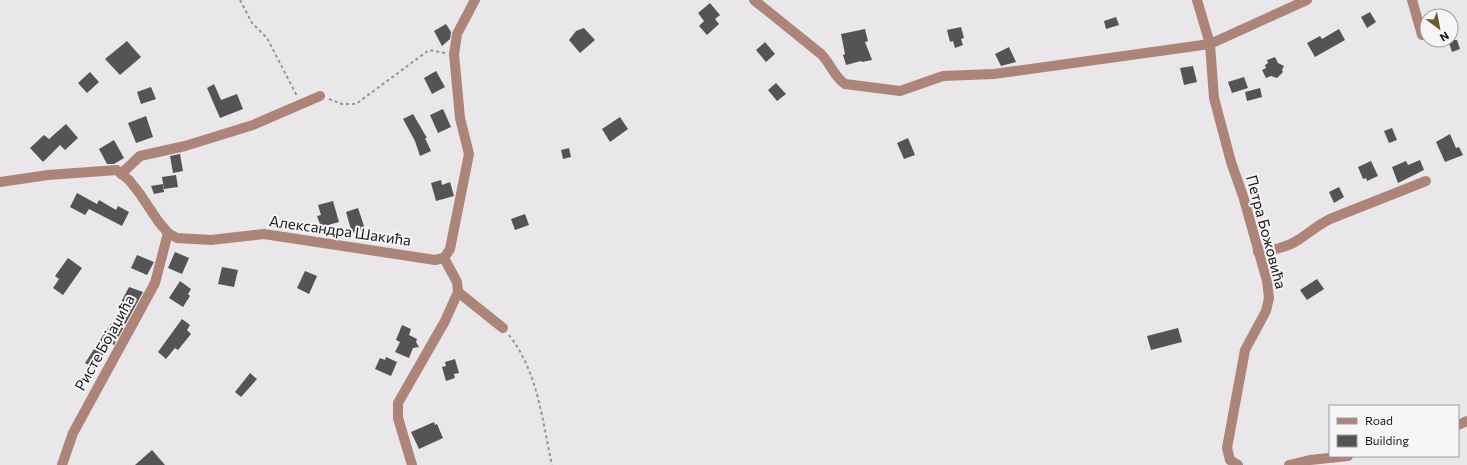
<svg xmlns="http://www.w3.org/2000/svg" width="1467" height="465" font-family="Commissioner,sans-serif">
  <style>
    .building { fill: #555356 }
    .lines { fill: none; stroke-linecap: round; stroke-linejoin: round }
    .path { stroke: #959395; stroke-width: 2; stroke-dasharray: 3 3; stroke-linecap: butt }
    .minor { stroke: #ac8478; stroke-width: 10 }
    .labels { text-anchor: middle; stroke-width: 4; stroke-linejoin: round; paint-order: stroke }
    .street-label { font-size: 15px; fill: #191819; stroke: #f7f5f7 }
  </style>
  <rect width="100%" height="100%" fill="#eae7ea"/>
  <g class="building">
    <polygon points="710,3 720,15 715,19 719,24 707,35 699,26 704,21 698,13"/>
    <polygon points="1370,12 1376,22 1367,28 1361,17"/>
    <polygon points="1116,17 1119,25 1106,29 1104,21"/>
    <polygon points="446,24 451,32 450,39 442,46 434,31"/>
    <polygon points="961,27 964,38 961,39 963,45 955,48 953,41 950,42 947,30"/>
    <polygon points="584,28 595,40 580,53 569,40 576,31"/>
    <polygon points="865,29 868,41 865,42 872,60 862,62 861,61 846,65 843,55 845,54 841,34"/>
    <polygon points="1339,29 1345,40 1315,57 1307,43 1320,36 1322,39"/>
    <polygon points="1448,40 1457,40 1460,49 1452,52"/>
    <polygon points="127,41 141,57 120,75 105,59"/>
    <polygon points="765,42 775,54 766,62 756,50"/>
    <polygon points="1009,47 1016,62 1001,66 995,54"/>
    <polygon points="1275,57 1278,63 1284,66 1282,70 1283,72 1277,78 1271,76 1266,78 1262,70 1266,68 1265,65 1268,63 1267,60"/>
    <polygon points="1193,66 1197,82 1184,85 1180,68"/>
    <polygon points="436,71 445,87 432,94 424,78"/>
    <polygon points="90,72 99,82 87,93 78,83"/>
    <polygon points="1244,77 1248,88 1232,93 1228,82"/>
    <polygon points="776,83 786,94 777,101 768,90"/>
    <polygon points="214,84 221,100 237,94 243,109 220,118 207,88"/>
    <polygon points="151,87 156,99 141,104 137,92"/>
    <polygon points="1260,88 1262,97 1247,101 1245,92"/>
    <polygon points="443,109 451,127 438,133 430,115"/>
    <polygon points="413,114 427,138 425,138 431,151 420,156 415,141 403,119"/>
    <polygon points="146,116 153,137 136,143 128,123"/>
    <polygon points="620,117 628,129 610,142 602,129"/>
    <polygon points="66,124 78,138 65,150 60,145 43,162 30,148 44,135 49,139"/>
    <polygon points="1392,128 1397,140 1389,143 1384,131"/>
    <polygon points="1450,134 1456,148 1459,147 1463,155 1445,162 1436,142"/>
    <polygon points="908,138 915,155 904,159 897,143"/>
    <polygon points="114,140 124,158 114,164 107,164 99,149"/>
    <polygon points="569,148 571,157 563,159 561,150"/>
    <polygon points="180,154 183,171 173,173 170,156"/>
    <polygon points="1420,160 1424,170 1398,183 1392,167 1406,161 1408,165"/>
    <polygon points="1371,161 1378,176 1367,181 1366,178 1363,179 1358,167"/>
    <polygon points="176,175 178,187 164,189 162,177"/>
    <polygon points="441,180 442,185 450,182 454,196 436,201 431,183"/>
    <polygon points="163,184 164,192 154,194 151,186"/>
    <polygon points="1339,187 1344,197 1334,203 1329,192"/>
    <polygon points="77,193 97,204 99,200 116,210 118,206 129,212 122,226 89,209 85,215 70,207"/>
    <polygon points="333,201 339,222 321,227 317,216 321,215 318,205"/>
    <polygon points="358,208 365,229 352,233 346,212"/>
    <polygon points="525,214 529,225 515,230 511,219"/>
    <polygon points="175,252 189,258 182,274 168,268"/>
    <polygon points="137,255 154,262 147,275 131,268"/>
    <polygon points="68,258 82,268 63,295 53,288 59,279 55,276"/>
    <polygon points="222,267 238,270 234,287 218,284"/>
    <polygon points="305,271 317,276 309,294 297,288"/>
    <polygon points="1317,279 1324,289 1307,300 1300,290"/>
    <polygon points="180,281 191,289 188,294 190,296 183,307 169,298"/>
    <polygon points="129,287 143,292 114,345 111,343 94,368 85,363 112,322 118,326 127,310 119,306"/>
    <polygon points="182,319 190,325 187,330 191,334 178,350 175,348 166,359 158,352"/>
    <polygon points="402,325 411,329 409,335 417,339 416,342 419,347 413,348 409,358 395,352 400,342 396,340"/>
    <polygon points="1178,328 1182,342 1151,350 1147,336"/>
    <polygon points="386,357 397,362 391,376 375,369 380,358 385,360"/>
    <polygon points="455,359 459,373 454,374 455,378 446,381 442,367 446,366 445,362"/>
    <polygon points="250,373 257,379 241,397 235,392"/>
    <polygon points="434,422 435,425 437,424 443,438 419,449 411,432"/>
    <polygon points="152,450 165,465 135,465"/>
  </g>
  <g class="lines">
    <g class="path">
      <polyline points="240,0 252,23 267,38 297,96"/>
      <polyline points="329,99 342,104 356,104 429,50 445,53"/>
      <path d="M509,335C538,372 542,420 552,465"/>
    </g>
    <g class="minor">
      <path d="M754,0L821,54C831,64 834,77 845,84L900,91L943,76L994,74L1210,44L1307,0"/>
      <polyline points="1197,0 1210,44 1214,98 1231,162 1243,196 1267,281 1269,298 1266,311 1245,350 1227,448 1230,460 1238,465"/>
      <polyline points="1412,0 1422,35"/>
      <polyline points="121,174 140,156 185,146 253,125 320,96"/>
      <polyline points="0,182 48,175 117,170 129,180 140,194 158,221 168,233 177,238 211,240 264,234 435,260 444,258"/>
      <path d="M1258,252C1272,250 1286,248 1298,240C1309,233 1318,225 1330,219L1426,181"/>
      <polyline points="444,258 450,249 469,154 460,118 454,54 457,34 475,0"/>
      <polyline points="444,258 457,282 458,292 503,328"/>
      <polyline points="1458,425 1467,421"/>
      <polyline points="62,465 73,433 155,283 168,233"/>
      <polyline points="412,465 398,418 398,403 445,321 458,292"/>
      <polyline points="1289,465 1310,460 1348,456"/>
    </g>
  </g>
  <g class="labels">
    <g class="street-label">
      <text transform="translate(340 231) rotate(8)" y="5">Александра Шакића</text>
      <text transform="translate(1266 232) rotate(75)" y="5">Петра Божовића</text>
      <text transform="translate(105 343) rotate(-61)" y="5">Ристе Бојаџића</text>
    </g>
  </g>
  <rect x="1329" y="405" width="130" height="52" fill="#f7f5f7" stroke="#9e9d9e"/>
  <rect x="1337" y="418" width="20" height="6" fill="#ac8478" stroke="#9e9d9e"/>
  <text x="1365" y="425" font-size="12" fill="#191819">Road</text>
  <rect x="1337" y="435" width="20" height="12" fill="#555356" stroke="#9e9d9e"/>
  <text x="1365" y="445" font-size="12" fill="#191819">Building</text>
  <g transform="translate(1439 28) rotate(148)"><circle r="19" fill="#f7f5f7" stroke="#9e9d9e"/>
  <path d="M0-3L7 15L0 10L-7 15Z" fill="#6b5e2b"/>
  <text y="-6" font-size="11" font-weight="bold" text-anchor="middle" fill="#191819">N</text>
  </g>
</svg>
